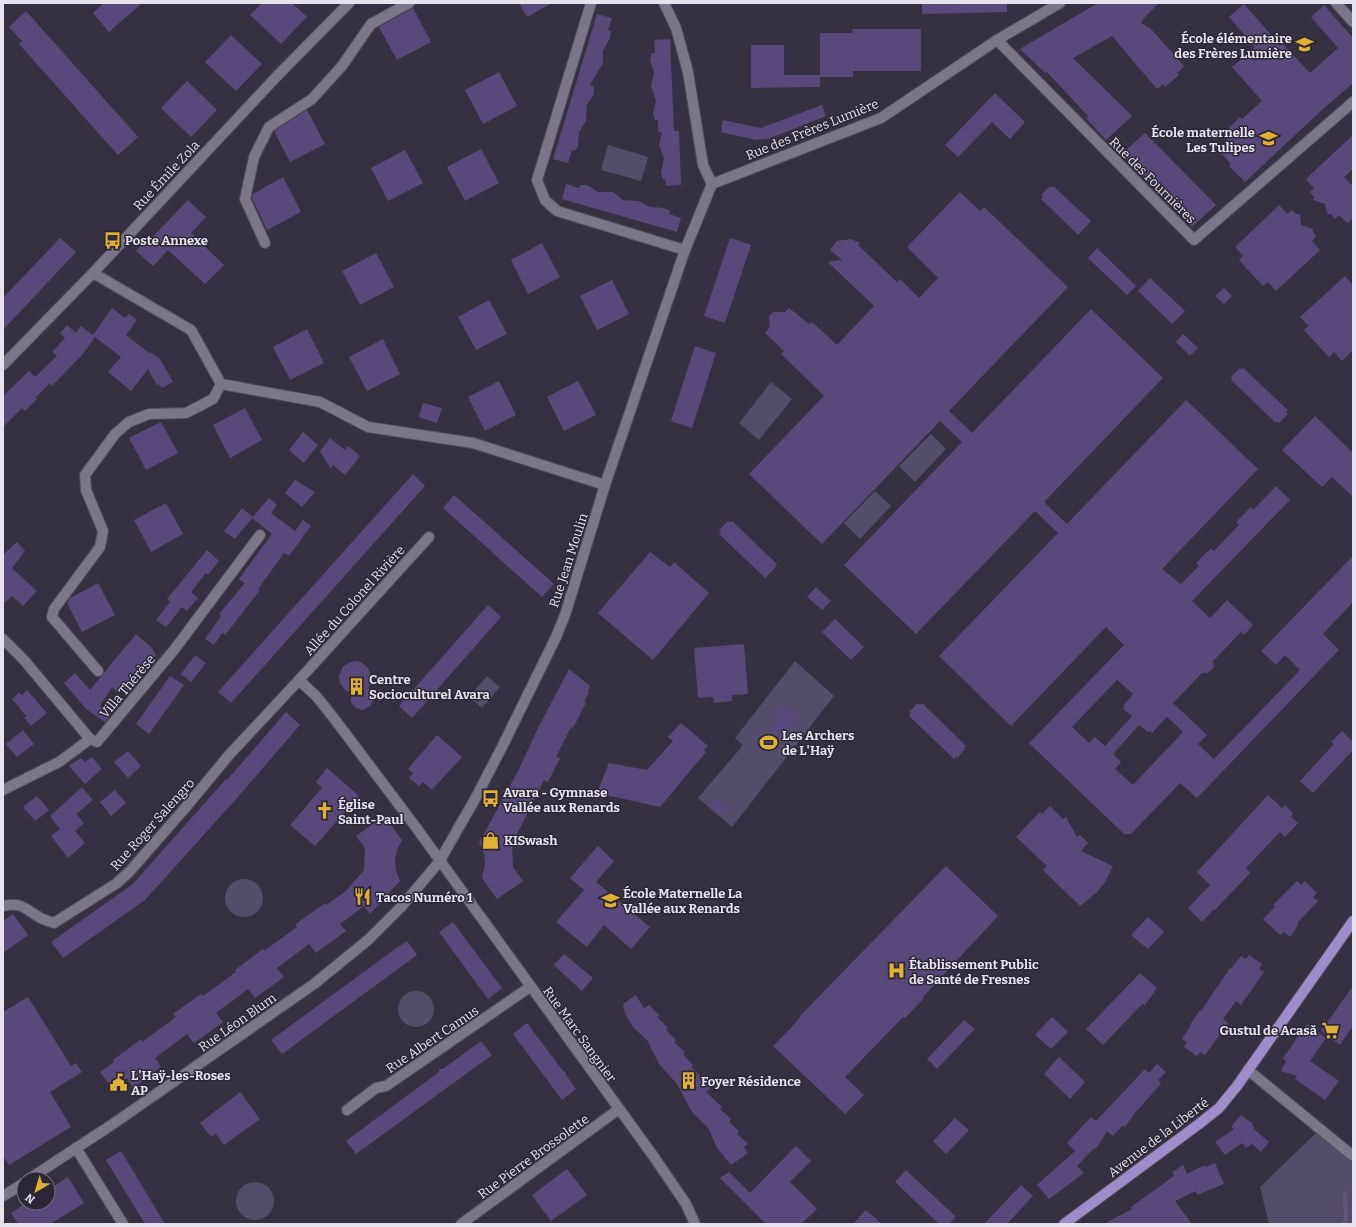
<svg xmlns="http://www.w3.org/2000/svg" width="1356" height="1227" font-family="Bitter,serif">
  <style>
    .green { fill: #544c6b }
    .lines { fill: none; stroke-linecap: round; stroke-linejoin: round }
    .stream { stroke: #625678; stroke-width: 4 }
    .building { fill: #58497a; fill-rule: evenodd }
    .minor-casing { stroke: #514e5b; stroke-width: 12 }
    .major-casing { stroke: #514e5b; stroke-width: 12 }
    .minor { stroke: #7b768a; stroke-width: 10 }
    .major { stroke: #9e8dca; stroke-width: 10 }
    .labels { text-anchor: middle; stroke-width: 3; stroke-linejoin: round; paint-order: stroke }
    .poi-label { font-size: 13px; font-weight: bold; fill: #e6e3ee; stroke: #2c2737; text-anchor: start }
    .street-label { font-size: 13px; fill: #e6e3ee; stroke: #2c2737 }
  </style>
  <rect width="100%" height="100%" fill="#363142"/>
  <g class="green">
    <polygon points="608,145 648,157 641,181 601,170"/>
    <polygon points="771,382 792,399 759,440 739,423"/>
    <polygon points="931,434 946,449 915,482 899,466"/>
    <polygon points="875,491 891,506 860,539 844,523"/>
    <polygon points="795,661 834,696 732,827 698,798 743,745 735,738"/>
    <polygon points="487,676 500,687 482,708 469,697"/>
    <circle cx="244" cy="898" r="19"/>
    <circle cx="416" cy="1009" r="18"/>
    <polygon points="1316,1133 1353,1163 1353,1224 1269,1224 1260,1187"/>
    <circle cx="255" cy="1201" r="19"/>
  </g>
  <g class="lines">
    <polyline class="stream" points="1344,1224 1346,1218 1345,1193"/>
  </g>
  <g class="building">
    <polygon points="104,3 142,3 109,32 93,13"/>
    <polygon points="262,3 292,3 307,17 281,44 250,15"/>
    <polygon points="519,3 552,3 527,17"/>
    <polygon points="922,3 1007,3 1007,12 922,14"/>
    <polygon points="1098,3 1159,3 1142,20 1143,21 1141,23 1151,29 1184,66 1177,73 1179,75 1165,87 1163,84 1157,89 1112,36 1073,58 1132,116 1106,140 1086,118 1088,116 1047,72 1045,73 1020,49"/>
    <polygon points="1244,4 1280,45 1282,43 1310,73 1338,48 1311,17 1324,5 1353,38 1353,83 1323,109 1245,182 1229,166 1231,164 1219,151 1227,143 1225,141 1229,137 1225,132 1240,117 1242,119 1262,101 1232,67 1255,47 1229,17"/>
    <polygon points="413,8 431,42 397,60 379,27"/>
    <polygon points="26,11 138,137 118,155 19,44 22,41 9,27"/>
    <polygon points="597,14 612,18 608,30 611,31 610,38 603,51 603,63 590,85 594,87 594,94 587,105 586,121 579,132 578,146 575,151 572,150 568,163 553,159"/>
    <polygon points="852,29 921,29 921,71 853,71 853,77 820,77 820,87 751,88 751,45 784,45 784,75 820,75 820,33 853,33"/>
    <polygon points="231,35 262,64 236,91 205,62"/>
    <polygon points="670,39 674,131 679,131 681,185 666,186 665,179 663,179 661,173 664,158 659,145 662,132 658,132 658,120 655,120 653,113 656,101 651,86 654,73 650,59 652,53 655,53 654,40"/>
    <polygon points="499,72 517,106 483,124 465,90"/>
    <polygon points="187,81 217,110 191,137 161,108"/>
    <polygon points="995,93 1025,122 1010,139 992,122 958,157 945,145"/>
    <polygon points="822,105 826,116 768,139 756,140 721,132 723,120 761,128"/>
    <polygon points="307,110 325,144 290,162 274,131"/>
    <polygon points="1145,133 1216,205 1192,227 1122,154"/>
    <polygon points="1353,135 1353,169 1344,177 1353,186 1353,218 1347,223 1339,215 1335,219 1331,214 1328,215 1325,204 1313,200 1314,197 1310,192 1314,188 1306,179"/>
    <polygon points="481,149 499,183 465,201 447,167"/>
    <polygon points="405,150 423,183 388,201 371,168"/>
    <polygon points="283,177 301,212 267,230 252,198 253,194"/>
    <polygon points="566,184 579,188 580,185 587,185 598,192 613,192 623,200 639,201 650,207 664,208 670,211 669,214 681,218 677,232 562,199"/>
    <polygon points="1050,186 1051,188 1053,186 1091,221 1078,235 1041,199 1043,196 1041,195"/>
    <path d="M960,192L980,211L984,207L1068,287L949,411L972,433L1091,309L1163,378L1044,502L1067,524L1186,400L1258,469L1162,569L1181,584L1199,566L1196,563L1211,548L1214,551L1239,525L1236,522L1251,507L1253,510L1276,486L1290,500L1192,601L1210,618L1227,600L1253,625L1244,635L1241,632L1212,662L1215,666L1207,674L1205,672L1204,674L1202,673L1173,703L1207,735L1198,744L1214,759L1300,670L1285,655L1276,665L1261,651L1353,556V602L1323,634L1339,650L1197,798L1180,783L1131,834H1124L1029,743L1124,645L1106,627L1011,726L939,656L1058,533L1035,511L916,634L844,565L962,442L940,421L822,544L749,474L824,396L781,354L784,351L765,333L770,327L769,316L773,312H785L789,308L809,324L812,322L837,345L874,306L828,262L842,260L830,250L837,241L851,239L860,243L858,245L897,282L900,279L919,298L938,278L907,247ZM1117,680L1133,694L1123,706L1125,707L1123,709L1132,716L1105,746L1095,737L1089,743L1072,727ZM1167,717L1183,732L1133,785L1115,769L1121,762L1113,754L1139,725L1148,732L1150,731L1152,733Z"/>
    <polygon points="188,200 206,217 191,233 224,265 205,284 168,250 153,266 136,251 148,238 150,240"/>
    <polygon points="1279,205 1287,214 1292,210 1296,214 1300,214 1301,225 1313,229 1313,232 1316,236 1312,241 1320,250 1276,291 1268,282 1263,286 1246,268 1239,260 1243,256 1235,247"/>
    <polygon points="60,238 76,252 3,330 3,298"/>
    <polygon points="730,238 751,245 725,323 704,316"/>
    <polygon points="542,243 560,277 528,294 511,260"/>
    <polygon points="1097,248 1136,286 1127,295 1088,258"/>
    <polygon points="376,253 394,287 360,305 342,271"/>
    <polygon points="1345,276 1353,285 1353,350 1342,361 1334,352 1329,357 1304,330 1309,326 1300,317"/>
    <polygon points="1150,278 1185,311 1172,324 1138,291"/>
    <polygon points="612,280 629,314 597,330 580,296"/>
    <polygon points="1224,288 1232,296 1224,304 1215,296"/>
    <polygon points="489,300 507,334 476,350 458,317"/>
    <polygon points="112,308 125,318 129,314 137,320 126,335 149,353 150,352 160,359 173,382 162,388 159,384 157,385 148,369 131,391 108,372 121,357 95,337 83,354 52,386 50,383 35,398 37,399 25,411 22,408 3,427 3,396 29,371 35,377 57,356 52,352 65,338 60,333 67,325 76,333 81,326 93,335"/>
    <polygon points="307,329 324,363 290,380 273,347"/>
    <polygon points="1183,334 1198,348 1190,356 1176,342"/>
    <polygon points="383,339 400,374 367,391 349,357"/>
    <polygon points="695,346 716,353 692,428 671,421"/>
    <polygon points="1240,368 1241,370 1243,368 1288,410 1286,412 1288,414 1279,423 1277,421 1276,423 1231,380 1232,378 1231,377"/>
    <polygon points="499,381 516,415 485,431 468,397"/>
    <polygon points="578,381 596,415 564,431 547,397"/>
    <polygon points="423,403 442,408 437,423 419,417"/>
    <polygon points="245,408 262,440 230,458 213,425"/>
    <polygon points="1315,416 1353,453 1353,497 1332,477 1322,487 1282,450"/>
    <polygon points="161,422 178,453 146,470 129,438"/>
    <polygon points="303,432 318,445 304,463 289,450"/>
    <polygon points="330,438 345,450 348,446 360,456 345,475 333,465 331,469 320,451"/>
    <polygon points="413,474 425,486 231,703 218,692"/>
    <polygon points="295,480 315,492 302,507 285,493"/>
    <polygon points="454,495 554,584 542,597 443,508"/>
    <polygon points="269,498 277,505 271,513 295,531 303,520 311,526 289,556 284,553 258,589 260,590 225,635 222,633 214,645 205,639 221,616 219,614 245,583 239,579 272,534 252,518"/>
    <polygon points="166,503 183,534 151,552 134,520"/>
    <polygon points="242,508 253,517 235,539 224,531"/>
    <polygon points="728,521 730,523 732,521 777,564 775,566 776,567 765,578 719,534 721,532 719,530"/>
    <polygon points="17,542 25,551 12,568 37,591 23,606 12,596 3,604 3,555"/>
    <polygon points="207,550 219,561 208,575 206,573 191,592 198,598 187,611 182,607 166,627 156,620 170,602 167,599"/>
    <polygon points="650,552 670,567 674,562 709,593 653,660 598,613"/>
    <polygon points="98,583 115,615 82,632 67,603 70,598"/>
    <polygon points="816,587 831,601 822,610 807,597"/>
    <polygon points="488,605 501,617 412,718 399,706"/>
    <polygon points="835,619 864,647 851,660 822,632"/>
    <polygon points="136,634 152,648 156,655 127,693 122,688 117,692 112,687 100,706 111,715 105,722 86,709 64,683 75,673 90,690"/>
    <polygon points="744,644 748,694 732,695 732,701 714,703 713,697 698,698 694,648"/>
    <polygon points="195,655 206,663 191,682 181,674"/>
    <polygon points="358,661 362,663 368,668 371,677 371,682 368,688 372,692 374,700 370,706 363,710 356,708 353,705 351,702 351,694 344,689 340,683 339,676 343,666 351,662"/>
    <polygon points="569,669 590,686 588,691 589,692 584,702 586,703 573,728 571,727 556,757 560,758 548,782 544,780 512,844 513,867 523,881 497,899 482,878 485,864 484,854 479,843 519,769 538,728"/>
    <polygon points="170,676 184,685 149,734 136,724"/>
    <polygon points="27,690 47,713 31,726 24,718 26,716 12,699 19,692 22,695"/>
    <polygon points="918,703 920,705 922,703 966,746 964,748 965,749 957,758 956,756 954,759 909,716 911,713 909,712"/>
    <polygon points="782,705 799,718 783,738 770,729 777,720 773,717"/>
    <polygon points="286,712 300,725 237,798 145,900 63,958 51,942 133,884 226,779 227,780"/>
    <polygon points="681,723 708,746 704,750 706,752 660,807 597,793 609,763 647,770 673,741 668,737"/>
    <polygon points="23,730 34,744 17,757 6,744"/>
    <polygon points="1342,731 1353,742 1353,750 1313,793 1300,781 1334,744 1331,742"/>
    <polygon points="437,735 462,757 432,790 423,782 419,786 409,778 413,773 408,769"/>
    <polygon points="128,751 141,766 128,778 114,762"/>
    <polygon points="92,757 102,769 85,784 69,766 81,758 85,762"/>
    <polygon points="327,768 359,796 315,846 290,825 322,788 316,782"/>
    <polygon points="82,787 93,800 76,814 84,823 75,831 85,843 68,858 51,836 60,829 50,816"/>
    <polygon points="115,790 126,803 111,816 100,802"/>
    <polygon points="1268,795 1282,808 1285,805 1293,813 1291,817 1298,823 1285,837 1280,832 1246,868 1250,873 1215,910 1214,909 1202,922 1188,908 1210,885 1197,872"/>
    <polygon points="37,796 49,810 35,821 23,807"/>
    <polygon points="716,799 728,808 722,816 709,807"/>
    <polygon points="1050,806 1063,819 1066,817 1077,837 1080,835 1088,843 1081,851 1113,866 1105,882 1097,892 1080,906 1043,870 1047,866 1016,837 1040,812 1042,814"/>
    <polygon points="384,816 402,840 397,850 395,860 396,871 400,881 370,914 364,906 340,924 346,931 316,953 309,944 277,968 284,977 255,998 248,989 216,1013 223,1022 194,1043 187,1034 155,1058 161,1067 133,1088 127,1078 113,1089 100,1072 114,1062 113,1060 141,1039 142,1042 176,1017 173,1014 201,994 203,996 236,972 235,970 263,949 264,951 297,927 296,924 325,903 326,905 346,891 364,870 365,848 356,836"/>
    <polygon points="598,846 614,861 596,882 650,927 631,949 604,925 587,947 556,922 584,890 570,878"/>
    <polygon points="946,866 998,916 923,997 924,998 905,1018 903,1017 845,1077 864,1095 845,1114 773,1046 790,1029 800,1017 800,1016"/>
    <polygon points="1297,881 1301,885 1305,881 1317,893 1313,897 1318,901 1298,922 1298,925 1290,937 1284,932 1280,935 1263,919 1275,907 1273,905"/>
    <polygon points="13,914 28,935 3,953 3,921"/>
    <polygon points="1148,917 1164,932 1148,949 1131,935"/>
    <polygon points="453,922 502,988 488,999 439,932"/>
    <polygon points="407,941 417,955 282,1054 271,1040 395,949"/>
    <polygon points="564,954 593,978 582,991 554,965"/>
    <polygon points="1249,955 1262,964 1259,969 1264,972 1241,1005 1236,1001 1223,1019 1228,1023 1205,1055 1200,1052 1197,1056 1184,1047 1187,1042 1182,1039 1191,1025 1190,1025 1200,1010 1201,1011 1230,968 1231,969 1241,956 1246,959"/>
    <polygon points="1140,973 1157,988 1145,1005 1142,1004 1103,1045 1086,1029"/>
    <polygon points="1353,986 1353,1026 1340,1045 1321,1031"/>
    <polygon points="636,995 644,1008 649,1005 660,1016 657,1017 668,1028 666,1030 676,1040 674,1042 685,1052 683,1054 693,1065 691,1066 701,1077 699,1078 710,1089 706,1092 722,1107 720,1109 731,1119 729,1122 739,1131 737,1134 748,1144 744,1147 748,1153 731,1165 717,1148 709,1129 692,1112 677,1084 659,1064 647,1040 634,1028 625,1014 623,1004"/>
    <polygon points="28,997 71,1066 76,1063 82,1072 50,1092 71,1127 9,1165 3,1156 3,1012"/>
    <polygon points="1052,1017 1068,1032 1051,1049 1035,1035"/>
    <polygon points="964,1020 975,1029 937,1069 927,1059"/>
    <polygon points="527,1023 563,1071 566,1072 566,1075 576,1089 562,1100 513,1034"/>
    <polygon points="1307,1024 1326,1038 1310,1061 1339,1081 1325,1100 1295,1079 1297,1076 1281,1071 1286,1061 1283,1058"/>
    <polygon points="481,1041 492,1055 356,1154 346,1141 439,1072 439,1069 443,1069"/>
    <polygon points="1059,1057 1085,1082 1070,1099 1044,1074"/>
    <polygon points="1157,1064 1166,1072 1158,1080 1160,1081 1159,1082 1161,1084 1134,1114 1125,1127 1123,1125 1113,1136 1107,1131 1096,1149 1094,1148 1077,1166 1084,1173 1049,1199 1037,1185 1075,1151 1067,1143 1091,1117 1096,1121 1145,1069 1149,1073"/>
    <polygon points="240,1092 260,1119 224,1145 216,1134 211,1137 200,1123"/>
    <polygon points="1241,1115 1252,1123 1254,1129 1269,1142 1261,1152 1252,1144 1246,1148 1242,1143 1225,1155 1215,1142 1234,1129 1231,1127"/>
    <polygon points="955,1118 969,1130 946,1154 933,1141"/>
    <polygon points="796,1146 811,1161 790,1182 817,1209 801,1224 766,1224 720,1178 729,1172 750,1193"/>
    <polygon points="121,1151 165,1224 145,1224 106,1160"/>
    <polygon points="1215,1163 1224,1184 1197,1195 1196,1191 1175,1201 1192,1224 1104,1224 1132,1209 1131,1207 1174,1176 1172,1172 1183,1165 1187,1174 1205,1165 1206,1167"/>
    <polygon points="567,1169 587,1195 551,1221 532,1195"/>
    <polygon points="906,1170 956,1217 949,1224 939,1224 895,1182"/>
    <polygon points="68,1177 84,1203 50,1224 18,1224 11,1213 26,1203 48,1203 48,1190"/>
    <polygon points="1021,1185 1033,1196 1007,1224 984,1224"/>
    <polygon points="866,1210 882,1224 853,1224"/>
  </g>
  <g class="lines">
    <defs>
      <g id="minor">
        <polyline points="591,3 537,180 545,200 557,211 685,250"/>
        <polyline points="664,3 676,28 688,72 703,165 712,184"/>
        <polyline points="1336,3 1353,22"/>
        <polyline points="997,40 1194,240 1353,102"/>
        <polyline points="265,243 245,199 254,157 269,127 312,99 342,66 371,24 409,3"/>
        <polyline points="93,273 191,330 221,384 320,402 368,427 473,443 605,485"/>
        <polyline points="3,365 93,273 278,75 349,3"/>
        <polyline points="3,639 24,660 90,739 97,742 174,650 260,535"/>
        <polyline points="98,671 52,617 54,609 100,547 103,531 86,490 85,475 115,434 129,422 149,414 186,413 213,399 221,384"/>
        <polyline points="299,680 317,697 336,721 415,826 654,1157 686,1204 695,1224"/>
        <polyline points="3,790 59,762 90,739"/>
        <path d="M3,906C22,902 24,908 39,917C43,920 49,921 54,923L117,883L130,871L186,807L229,755L299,680L429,537"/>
        <polyline points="1248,1070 1353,1156"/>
        <polyline points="347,1110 376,1088 386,1086 530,987"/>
        <polyline points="76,1148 123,1224"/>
        <polyline points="29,1179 113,1124 314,984 368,940 402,906 439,862 475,799 502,747 556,637 565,615 605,485 685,250 712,184 881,118 997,40 1060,3"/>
        <polyline points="3,1196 24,1183"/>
        <polyline points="461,1224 619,1109"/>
      </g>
      <polyline id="major" points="1064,1224 1199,1124 1219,1108 1237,1086 1353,921"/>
    </defs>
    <use href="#minor" class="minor-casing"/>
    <use href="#major" class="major-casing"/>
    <use href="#minor" class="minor"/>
    <use href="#major" class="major"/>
  </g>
  <defs>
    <symbol id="school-bare" viewBox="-9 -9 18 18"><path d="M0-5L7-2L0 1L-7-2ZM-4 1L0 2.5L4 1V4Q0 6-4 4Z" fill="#dfb034" stroke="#2c2737" stroke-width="2.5" paint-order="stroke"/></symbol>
    <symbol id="bus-bare" viewBox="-9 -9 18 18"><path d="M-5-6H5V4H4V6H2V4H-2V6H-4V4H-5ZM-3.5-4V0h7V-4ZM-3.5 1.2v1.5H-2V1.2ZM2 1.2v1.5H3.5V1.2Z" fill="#dfb034" stroke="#2c2737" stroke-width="2.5" paint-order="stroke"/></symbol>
    <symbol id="building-bare" viewBox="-9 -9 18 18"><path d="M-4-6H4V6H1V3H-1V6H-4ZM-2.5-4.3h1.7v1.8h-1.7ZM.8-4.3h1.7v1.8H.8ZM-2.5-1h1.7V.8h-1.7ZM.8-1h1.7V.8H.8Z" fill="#dfb034" stroke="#2c2737" stroke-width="2.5" paint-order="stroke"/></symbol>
    <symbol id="stadium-bare" viewBox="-9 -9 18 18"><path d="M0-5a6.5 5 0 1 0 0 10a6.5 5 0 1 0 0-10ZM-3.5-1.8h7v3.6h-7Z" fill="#dfb034" stroke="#2c2737" stroke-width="2.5" paint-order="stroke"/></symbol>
    <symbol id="church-bare" viewBox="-9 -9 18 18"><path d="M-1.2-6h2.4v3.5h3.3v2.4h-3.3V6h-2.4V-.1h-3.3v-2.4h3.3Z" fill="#dfb034" stroke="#2c2737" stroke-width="2.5" paint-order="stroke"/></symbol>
    <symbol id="shop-bare" viewBox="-9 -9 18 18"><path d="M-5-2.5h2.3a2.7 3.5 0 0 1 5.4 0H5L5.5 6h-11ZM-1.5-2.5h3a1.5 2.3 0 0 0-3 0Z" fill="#dfb034" stroke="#2c2737" stroke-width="2.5" paint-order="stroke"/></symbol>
    <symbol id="restaurant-bare" viewBox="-9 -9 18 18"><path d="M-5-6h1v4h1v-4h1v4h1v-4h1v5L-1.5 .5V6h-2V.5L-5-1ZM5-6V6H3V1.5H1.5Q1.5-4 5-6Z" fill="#dfb034" stroke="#2c2737" stroke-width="2.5" paint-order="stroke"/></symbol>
    <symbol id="hospital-bare" viewBox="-9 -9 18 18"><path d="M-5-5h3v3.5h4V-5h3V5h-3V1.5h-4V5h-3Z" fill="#dfb034" stroke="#2c2737" stroke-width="2.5" paint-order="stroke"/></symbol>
    <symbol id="supermarket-bare" viewBox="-9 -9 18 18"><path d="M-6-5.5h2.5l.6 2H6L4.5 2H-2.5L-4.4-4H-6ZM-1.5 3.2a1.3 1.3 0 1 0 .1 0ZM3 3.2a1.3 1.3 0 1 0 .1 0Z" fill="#dfb034" stroke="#2c2737" stroke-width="2.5" paint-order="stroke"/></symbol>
    <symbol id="civic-bare" viewBox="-9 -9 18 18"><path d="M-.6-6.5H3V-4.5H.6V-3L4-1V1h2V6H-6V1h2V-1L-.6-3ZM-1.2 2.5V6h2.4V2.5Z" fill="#dfb034" stroke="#2c2737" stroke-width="2.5" paint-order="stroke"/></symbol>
  </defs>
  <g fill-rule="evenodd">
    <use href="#school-bare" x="1292" y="32" width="25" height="25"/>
    <use href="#school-bare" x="1256" y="126" width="25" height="25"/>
    <use href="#bus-bare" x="100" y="228" width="25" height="25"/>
    <use href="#building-bare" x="344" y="674" width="25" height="25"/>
    <use href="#stadium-bare" x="756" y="730" width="25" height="25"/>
    <use href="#bus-bare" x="478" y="786" width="25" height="25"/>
    <use href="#church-bare" x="312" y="798" width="25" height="25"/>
    <use href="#shop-bare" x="478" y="828" width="25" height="25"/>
    <use href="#restaurant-bare" x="350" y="884" width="25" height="25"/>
    <use href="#school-bare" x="598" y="888" width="25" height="25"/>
    <use href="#hospital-bare" x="884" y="958" width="25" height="25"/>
    <use href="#supermarket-bare" x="1318" y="1018" width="25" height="25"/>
    <use href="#building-bare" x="676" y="1068" width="25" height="25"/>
    <use href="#civic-bare" x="106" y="1070" width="25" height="25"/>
  </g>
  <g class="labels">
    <g class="poi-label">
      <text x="1292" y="43" text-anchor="end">École élémentaire<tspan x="1292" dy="15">des Frères Lumière</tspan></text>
      <text x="1255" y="137" text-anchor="end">École maternelle<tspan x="1255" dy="15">Les Tulipes</tspan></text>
      <text x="125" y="245">Poste Annexe</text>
      <text x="369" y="684">Centre<tspan x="369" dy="15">Socioculturel Avara</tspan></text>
      <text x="782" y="740">Les Archers<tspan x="782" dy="15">de L'Haÿ</tspan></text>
      <text x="503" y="797">Avara - Gymnase<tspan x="503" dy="15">Vallée aux Renards</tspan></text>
      <text x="338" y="809">Église<tspan x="338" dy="15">Saint-Paul</tspan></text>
      <text x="504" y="845">KISwash</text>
      <text x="623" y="898">École Maternelle La<tspan x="623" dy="15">Vallée aux Renards</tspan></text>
      <text x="376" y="902">Tacos Numéro 1</text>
      <text x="909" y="969">Établissement Public<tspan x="909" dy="15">de Santé de Fresnes</tspan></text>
      <text x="1317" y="1035" text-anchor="end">Gustul de Acasă</text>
      <text x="131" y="1080">L'Haÿ-les-Roses<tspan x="131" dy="15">AP</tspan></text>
      <text x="701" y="1086">Foyer Résidence</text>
    </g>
    <g class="street-label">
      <text transform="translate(812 129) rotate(-22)" y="5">Rue des Frères Lumière</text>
      <text transform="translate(166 175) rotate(-47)" y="5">Rue Émile Zola</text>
      <text transform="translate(1153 180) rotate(45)" y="5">Rue des Fournières</text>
      <text transform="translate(568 560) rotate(-72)" y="5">Rue Jean Moulin</text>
      <text transform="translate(354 600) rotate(-48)" y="5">Allée du Colonel Rivière</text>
      <text transform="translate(127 686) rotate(-50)" y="5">Villa Thérèse</text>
      <text transform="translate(152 824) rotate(-48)" y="5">Rue Roger Salengro</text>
      <text transform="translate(237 1022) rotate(-35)" y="5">Rue Léon Blum</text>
      <text transform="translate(580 1034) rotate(54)" y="5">Rue Marc Sangnier</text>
      <text transform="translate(432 1039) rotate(-34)" y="5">Rue Albert Camus</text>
      <text transform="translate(1158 1137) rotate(-37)" y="5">Avenue de la Liberté</text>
      <text transform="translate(533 1156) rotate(-36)" y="5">Rue Pierre Brossolette</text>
    </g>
  </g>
  <rect width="1356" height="1227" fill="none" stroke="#e6e3ee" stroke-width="8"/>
  <g transform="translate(36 1191) rotate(218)"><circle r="19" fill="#2c2737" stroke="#767280"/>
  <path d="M0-3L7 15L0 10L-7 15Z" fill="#dfb034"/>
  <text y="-6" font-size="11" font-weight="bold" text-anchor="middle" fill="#e6e3ee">N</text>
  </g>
</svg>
